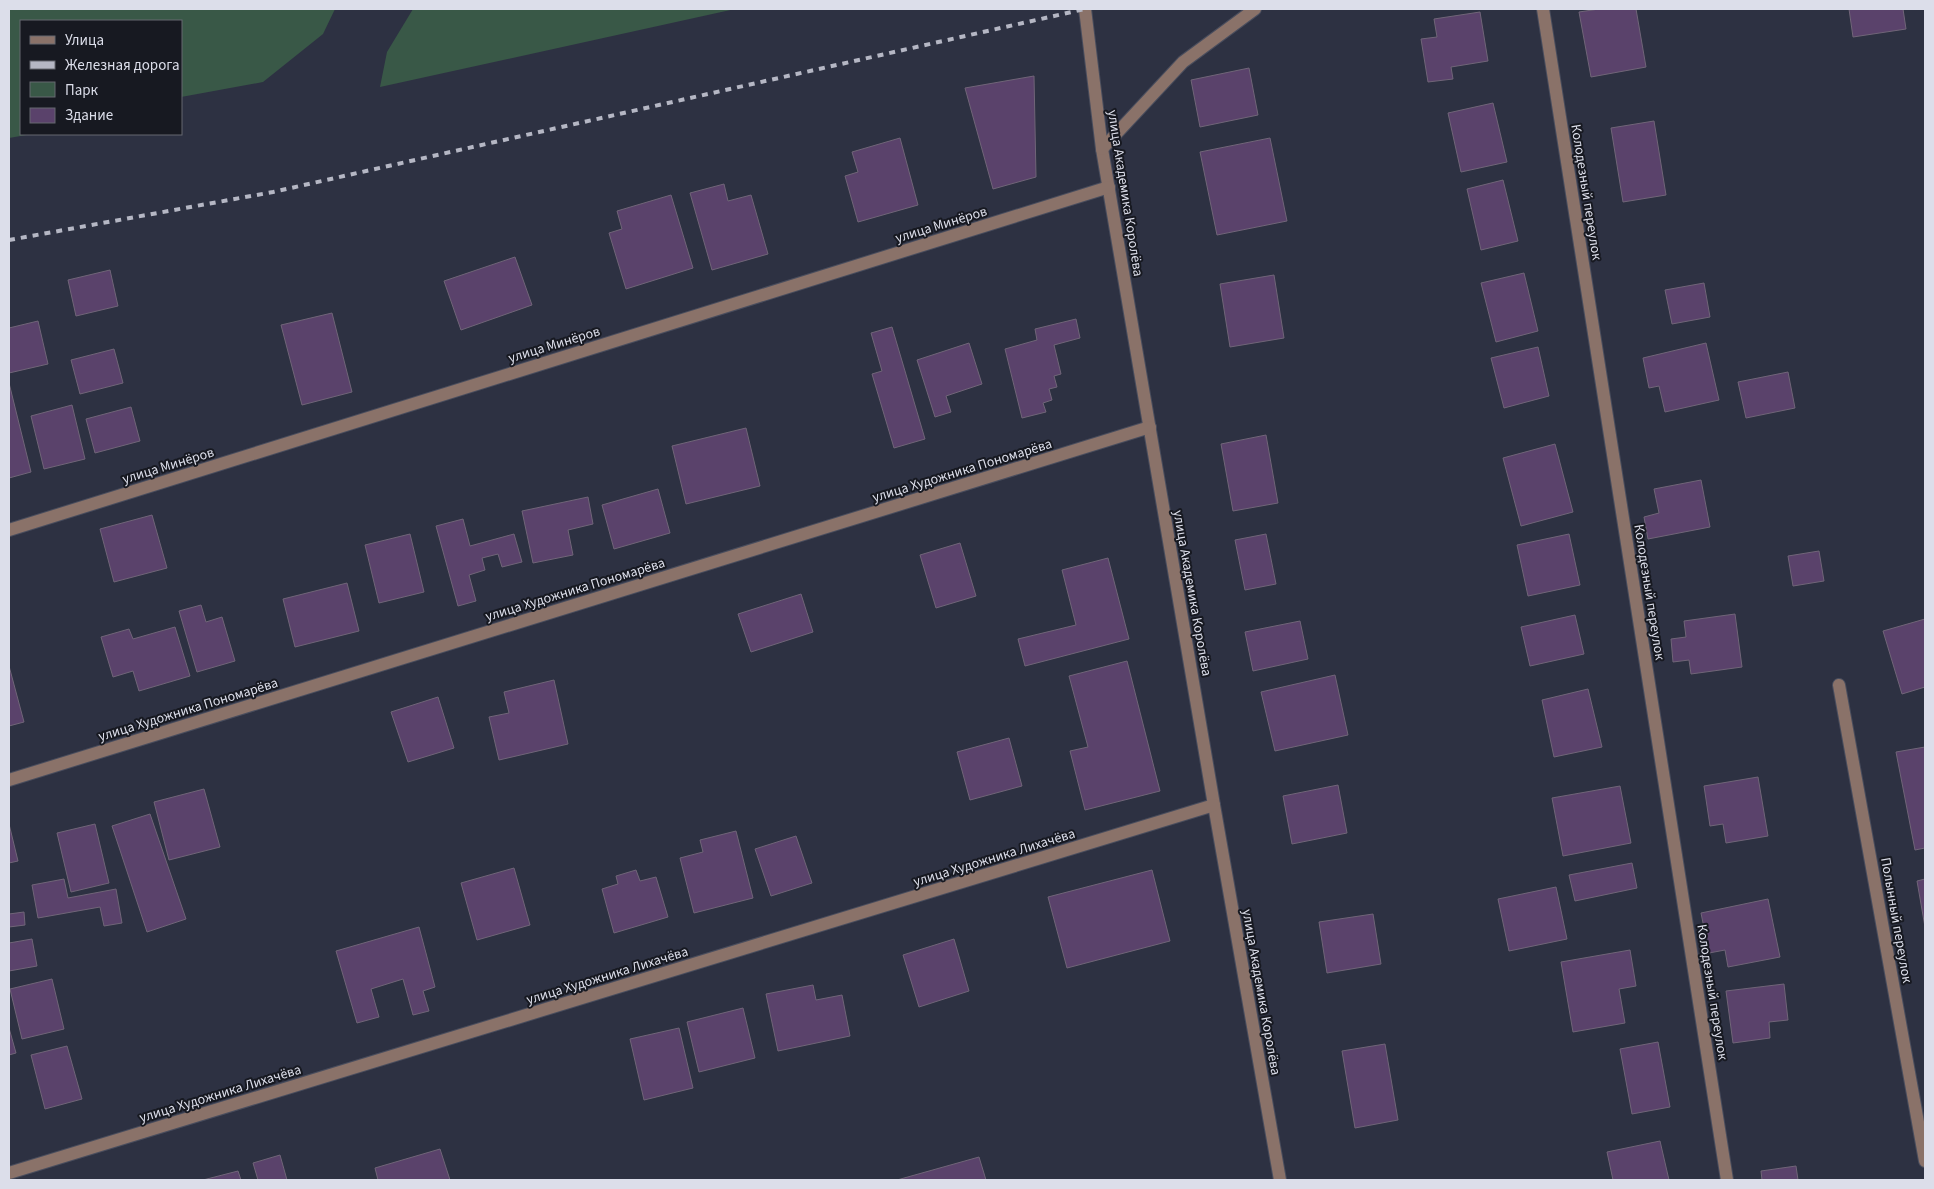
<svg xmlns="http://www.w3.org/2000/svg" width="1934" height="1189" font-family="'Source Sans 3',sans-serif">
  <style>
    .green { fill: #395847 }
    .building { fill: #5a426b; stroke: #706578 }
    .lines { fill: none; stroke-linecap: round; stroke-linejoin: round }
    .minor-casing { stroke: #494d5d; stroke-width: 14 }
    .minor { stroke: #8a7269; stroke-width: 12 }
    .rail { stroke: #b5b7c4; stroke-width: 4; stroke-dasharray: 6 6; stroke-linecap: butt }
    .labels { text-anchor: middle; stroke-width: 4; stroke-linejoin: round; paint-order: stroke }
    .street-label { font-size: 14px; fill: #dcdeea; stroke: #171921 }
  </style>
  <rect width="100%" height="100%" fill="#2d3142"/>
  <g class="green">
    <polygon points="9,9 335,9 323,34 263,82 181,97 181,21 21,21 21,134 32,134 9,138"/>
    <polygon points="413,9 735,9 380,87 387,52"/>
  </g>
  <g class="building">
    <polygon points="1599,9 1636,9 1646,67 1591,77 1579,12"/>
    <polygon points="1849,9 1903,9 1906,29 1853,37"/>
    <polygon points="1480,12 1488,61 1451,67 1453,79 1428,82 1421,39 1437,37 1434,19"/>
    <polygon points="1249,68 1258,115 1200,127 1191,80"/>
    <polygon points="1034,76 1036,177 993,189 965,88"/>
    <polygon points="1493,103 1507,162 1461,172 1448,113"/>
    <polygon points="1654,121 1666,195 1623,202 1611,128"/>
    <polygon points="900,138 918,205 858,222 845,176 858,172 852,152"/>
    <polygon points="1270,138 1287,221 1217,235 1200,152"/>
    <polygon points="1503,180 1518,241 1481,250 1467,189"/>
    <polygon points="724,184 728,201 751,195 768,254 712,270 690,193"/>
    <polygon points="671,195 693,268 626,289 609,233 622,229 617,211"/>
    <polygon points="515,257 532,305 461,330 444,281"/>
    <polygon points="110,270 118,306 76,316 68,280"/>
    <polygon points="1524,273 1538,331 1496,342 1481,283"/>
    <polygon points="1274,275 1284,338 1230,347 1220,284"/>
    <polygon points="1704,283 1710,317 1672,324 1665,290"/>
    <polygon points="332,313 352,392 302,405 281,325"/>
    <polygon points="1076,319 1080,338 1054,345 1061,374 1054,376 1057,387 1049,389 1052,400 1043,403 1046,412 1022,418 1005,349 1037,340 1035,329"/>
    <polygon points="38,321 48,364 9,373 9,328"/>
    <polygon points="892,327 925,439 894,448 872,374 882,371 871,333"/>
    <polygon points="969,343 982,384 946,396 951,412 935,417 917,360"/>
    <polygon points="1706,343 1719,400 1665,412 1659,386 1649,388 1643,358"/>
    <polygon points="1538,347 1549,396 1504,408 1491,358"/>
    <polygon points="114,349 123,383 80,394 71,360"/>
    <polygon points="1788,372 1795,408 1746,418 1738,382"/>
    <polygon points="9,383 31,472 9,478"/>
    <polygon points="72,405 85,459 44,469 31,416"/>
    <polygon points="131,407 140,441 95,453 86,419"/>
    <polygon points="746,428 760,486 686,504 672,446"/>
    <polygon points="1266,435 1278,503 1233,511 1221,444"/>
    <polygon points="1555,444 1573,512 1521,526 1503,458"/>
    <polygon points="1701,480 1710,527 1648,539 1644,517 1659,513 1654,489"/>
    <polygon points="658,489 670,533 614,549 602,505"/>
    <polygon points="588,497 593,524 568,530 573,555 533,563 522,511"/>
    <polygon points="152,515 167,568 114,582 100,529"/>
    <polygon points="463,519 470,546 514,534 522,562 502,567 498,554 482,558 485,570 469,575 476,601 458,606 436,526"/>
    <polygon points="410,534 424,592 379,603 365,545"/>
    <polygon points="1266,534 1276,584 1245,590 1235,540"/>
    <polygon points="1569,534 1580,585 1528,596 1517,545"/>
    <polygon points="960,543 976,596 936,608 920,555"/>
    <polygon points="1819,551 1824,581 1793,586 1788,556"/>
    <polygon points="1108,558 1129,639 1025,666 1018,639 1076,625 1062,570"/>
    <polygon points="347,583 359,631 295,647 283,599"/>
    <polygon points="801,594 813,632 751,652 738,614"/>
    <polygon points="201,605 206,622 222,617 235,661 197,672 179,611"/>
    <polygon points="1735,614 1742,667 1691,674 1689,660 1673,662 1671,639 1686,637 1684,621"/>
    <polygon points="1575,615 1584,654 1530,666 1521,627"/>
    <polygon points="1925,619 1925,687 1902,694 1883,631"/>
    <polygon points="1300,621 1308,659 1253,671 1245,632"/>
    <polygon points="175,627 190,676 139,691 133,671 113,677 101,637 129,629 133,639"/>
    <polygon points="1127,661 1160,791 1085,810 1070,751 1088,747 1069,676"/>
    <polygon points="9,666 24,722 9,726"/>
    <polygon points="1335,675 1348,735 1275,751 1261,692"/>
    <polygon points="554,680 568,744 499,760 489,717 509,713 504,692"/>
    <polygon points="1588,689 1602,747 1554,757 1542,700"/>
    <polygon points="438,697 454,748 408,762 391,712"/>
    <polygon points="1009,738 1022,786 970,800 957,752"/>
    <polygon points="1925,747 1925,848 1915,850 1896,752"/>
    <polygon points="1758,777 1768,836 1726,843 1723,824 1710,826 1704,786"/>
    <polygon points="1338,785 1347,833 1292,844 1283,796"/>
    <polygon points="1620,786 1631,843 1563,856 1552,798"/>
    <polygon points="204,789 220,847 169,860 154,802"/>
    <polygon points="150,814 186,919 147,932 112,826"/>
    <polygon points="9,824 18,861 9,863"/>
    <polygon points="95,824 109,883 71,892 57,833"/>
    <polygon points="736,831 753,898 694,913 680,858 703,852 700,840"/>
    <polygon points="796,836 812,883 771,896 755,849"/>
    <polygon points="1632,863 1637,888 1575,901 1569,875"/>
    <polygon points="514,868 530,925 477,940 461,883"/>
    <polygon points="636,870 640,881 656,877 668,917 614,933 602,889 618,884 616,876"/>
    <polygon points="1152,870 1170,941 1067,968 1048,897"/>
    <polygon points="64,879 68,898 116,889 122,923 104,926 100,907 38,918 32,885"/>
    <polygon points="1925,879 1925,927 1917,881"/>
    <polygon points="1556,887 1567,939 1509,951 1498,899"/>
    <polygon points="1768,899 1780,957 1728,967 1725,950 1709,953 1701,913"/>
    <polygon points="24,912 25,925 9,927 9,914"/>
    <polygon points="1373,914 1381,964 1327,973 1319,922"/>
    <polygon points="419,927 435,987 423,991 429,1011 413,1015 403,979 371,989 379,1017 357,1023 336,951"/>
    <polygon points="32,939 37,966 9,971 9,943"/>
    <polygon points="954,939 969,991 919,1007 903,955"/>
    <polygon points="1630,950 1636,986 1619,989 1625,1023 1573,1032 1561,962"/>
    <polygon points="52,979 64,1029 22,1039 10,989"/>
    <polygon points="1784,984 1788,1020 1769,1022 1770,1038 1733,1043 1726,991"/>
    <polygon points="813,985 816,1000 842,995 850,1036 778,1051 766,994"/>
    <polygon points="743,1008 755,1058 699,1072 687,1022"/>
    <polygon points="9,1028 16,1053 9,1055"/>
    <polygon points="679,1028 693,1088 644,1100 630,1039"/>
    <polygon points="1658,1042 1670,1107 1632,1114 1620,1049"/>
    <polygon points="1385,1044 1398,1120 1355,1128 1342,1051"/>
    <polygon points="67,1046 82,1099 45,1109 31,1055"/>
    <polygon points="1660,1141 1669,1180 1613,1180 1607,1152"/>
    <polygon points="440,1149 450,1180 378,1180 375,1168"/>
    <polygon points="280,1155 287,1180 258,1180 253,1163"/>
    <polygon points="979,1157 986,1180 897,1180"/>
    <polygon points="1796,1166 1798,1180 1762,1180 1761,1171"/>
    <polygon points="238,1171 241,1180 203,1180"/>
  </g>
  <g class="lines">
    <defs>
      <g id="minor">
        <polyline points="1085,9 1102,149 1214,805 1280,1180"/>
        <polyline points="1543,9 1727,1180"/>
        <polyline points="1102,149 1183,62 1255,9"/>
        <polyline points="9,530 1109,187"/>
        <polyline points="1839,685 1925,1161"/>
        <polyline points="9,780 1150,427"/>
        <polyline points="9,1173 1214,805"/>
      </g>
    </defs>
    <use href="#minor" class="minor-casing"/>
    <use href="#minor" class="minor"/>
    <polyline class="rail" points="9,240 273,192 1085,9"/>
  </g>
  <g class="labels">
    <g class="street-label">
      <text transform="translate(1587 192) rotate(81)" y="5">Колодезный переулок</text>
      <text transform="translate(1126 193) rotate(81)" y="5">улица Академика Королёва</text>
      <text transform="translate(941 224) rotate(-17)" y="5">улица Минёров</text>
      <text transform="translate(554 344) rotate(-17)" y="5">улица Минёров</text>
      <text transform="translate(168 465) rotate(-17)" y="5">улица Минёров</text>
      <text transform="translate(962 470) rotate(-17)" y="5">улица Художника Пономарёва</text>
      <text transform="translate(575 589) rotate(-17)" y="5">улица Художника Пономарёва</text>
      <text transform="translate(1650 592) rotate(81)" y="5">Колодезный переулок</text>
      <text transform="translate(1193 593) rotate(80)" y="5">улица Академика Королёва</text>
      <text transform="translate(188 709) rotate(-17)" y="5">улица Художника Пономарёва</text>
      <text transform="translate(994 857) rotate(-17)" y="5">улица Художника Лихачёва</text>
      <text transform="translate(1897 920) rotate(80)" y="5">Полынный переулок</text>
      <text transform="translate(607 975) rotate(-17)" y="5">улица Художника Лихачёва</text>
      <text transform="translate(1262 992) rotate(80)" y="5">улица Академика Королёва</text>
      <text transform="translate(1713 992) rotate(81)" y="5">Колодезный переулок</text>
      <text transform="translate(220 1093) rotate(-17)" y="5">улица Художника Лихачёва</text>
    </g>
  </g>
  <rect width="1934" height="1189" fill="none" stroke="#dcdeea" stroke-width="20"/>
  <rect x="20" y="20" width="162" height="115" fill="#171921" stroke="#666871"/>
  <rect x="30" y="36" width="25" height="8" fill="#8a7269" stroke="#666871"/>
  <text x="65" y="45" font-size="15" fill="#dcdeea">Улица</text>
  <rect x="30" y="61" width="25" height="8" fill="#b5b7c4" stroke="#666871"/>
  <text x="65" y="70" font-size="15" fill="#dcdeea">Железная дорога</text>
  <rect x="30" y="82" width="25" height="15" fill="#395847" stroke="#666871"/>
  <text x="65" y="95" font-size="15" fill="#dcdeea">Парк</text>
  <rect x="30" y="108" width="25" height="15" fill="#5a426b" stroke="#666871"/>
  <text x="65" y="120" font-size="15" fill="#dcdeea">Здание</text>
</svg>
